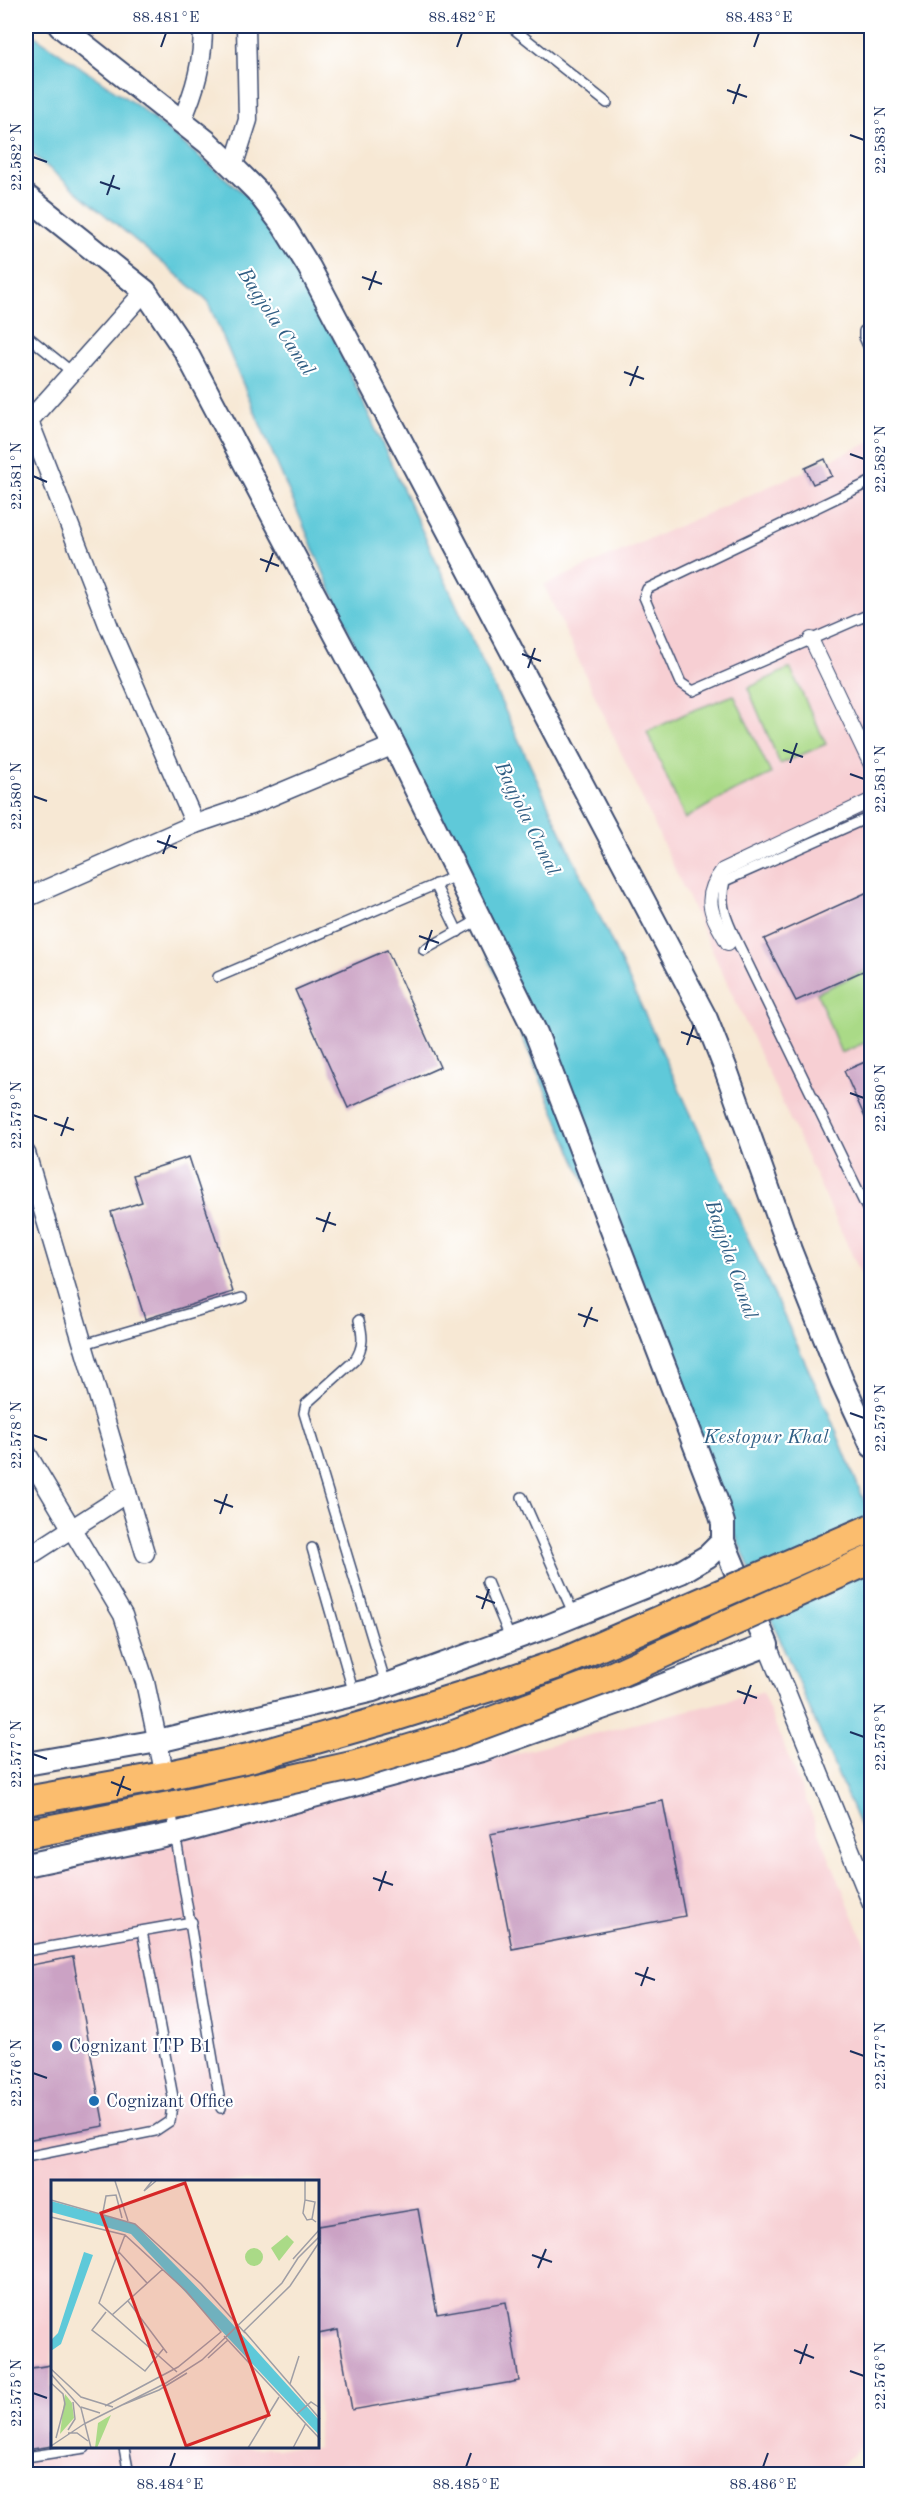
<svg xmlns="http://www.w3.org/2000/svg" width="897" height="2500" font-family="'Old Standard TT',serif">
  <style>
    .built { fill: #f7cfd3; fill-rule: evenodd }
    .green { fill: #aada87; stroke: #628472; stroke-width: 1.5 }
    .water { fill: #5ec9d9; stroke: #3c7c9c; stroke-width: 1.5 }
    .building { fill: #cba2c4 }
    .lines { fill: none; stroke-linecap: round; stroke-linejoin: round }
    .service-casing { stroke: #3c4b70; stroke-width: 12 }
    .pedestrian-casing { stroke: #3c4b70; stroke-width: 16 }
    .minor-casing { stroke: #3c4b70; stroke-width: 21 }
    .tertiary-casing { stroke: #3c4b70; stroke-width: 26 }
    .primary-casing { stroke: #3c4b70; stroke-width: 32 }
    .service { stroke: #fff; stroke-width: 9 }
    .pedestrian { stroke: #fff; stroke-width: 14 }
    .minor { stroke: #fff; stroke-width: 18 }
    .tertiary { stroke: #fff; stroke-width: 22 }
    .primary { stroke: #fbbd6e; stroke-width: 28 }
    .primary-bridge-casing { stroke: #3c4b70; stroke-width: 32; stroke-linecap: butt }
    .primary-bridge { stroke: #fbbd6e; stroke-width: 28 }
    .ticks { fill: none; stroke: #1b2f5e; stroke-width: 2 }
    .poi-dot { fill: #1f6fb2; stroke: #fff; stroke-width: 2 }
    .labels { text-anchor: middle; stroke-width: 4.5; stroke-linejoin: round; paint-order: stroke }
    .poi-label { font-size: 18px; fill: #1b2f5e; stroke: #fff; text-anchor: start }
    .water-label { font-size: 20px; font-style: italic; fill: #2f5d83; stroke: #fff }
    .inset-road { fill: none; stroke: #9f9ea5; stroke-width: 1.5 }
    .view { fill: #d62828; fill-opacity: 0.15; stroke: #d62828; stroke-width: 3 }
    .inset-edge { fill: none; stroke: #1b2f5e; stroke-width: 3 }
    .neatline { fill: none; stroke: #1b2f5e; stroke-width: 2 }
    .ticks-label { font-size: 15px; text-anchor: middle; fill: #1b2f5e }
  </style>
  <rect width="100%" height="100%" fill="#fff"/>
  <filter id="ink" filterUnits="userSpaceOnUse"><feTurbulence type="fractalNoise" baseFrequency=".0167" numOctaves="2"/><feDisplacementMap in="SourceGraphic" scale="12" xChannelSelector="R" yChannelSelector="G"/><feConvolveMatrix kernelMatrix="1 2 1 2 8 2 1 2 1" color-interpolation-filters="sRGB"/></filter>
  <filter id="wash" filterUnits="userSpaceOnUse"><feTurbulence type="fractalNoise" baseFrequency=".008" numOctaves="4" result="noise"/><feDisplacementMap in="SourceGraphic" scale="24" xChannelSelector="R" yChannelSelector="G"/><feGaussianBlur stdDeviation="1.35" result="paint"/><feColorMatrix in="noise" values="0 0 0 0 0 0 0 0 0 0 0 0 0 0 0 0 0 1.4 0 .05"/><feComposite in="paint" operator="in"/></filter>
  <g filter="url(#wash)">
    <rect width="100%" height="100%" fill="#f7e8d4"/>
    <g class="built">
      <polygon points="871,442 871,1296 544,585"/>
      <path d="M762,1692L871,1959V2439L830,2474H26V1875ZM52,2182H318V2448H52Z"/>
    </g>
    <g class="green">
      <polygon points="790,668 826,744 780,764 748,688"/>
      <polygon points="734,695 771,774 726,795 685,819 647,732 689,712"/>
      <polygon points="871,968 871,1040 841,1053 817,993"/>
    </g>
    <polygon class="water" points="26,30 139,107 281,224 829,1414 871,1518 871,1852 207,300 26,149"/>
    <g id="blocks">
      <g class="building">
        <polygon points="825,459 832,476 813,484 805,468"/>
        <polygon points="872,890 872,967 796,1001 764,939"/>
        <polygon points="387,950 440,1067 348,1108 295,990"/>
        <polygon points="872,1059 872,1133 844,1071"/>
        <polygon points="189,1157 233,1292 145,1319 111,1212 142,1202 133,1175"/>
        <polygon points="663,1801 685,1916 512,1949 490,1834"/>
        <polygon points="73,1957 104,2126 26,2140 26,1966"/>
        <polygon points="418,2209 437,2314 506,2302 519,2381 352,2410 338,2330 318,2334 318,2226"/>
        <polygon points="51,2365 52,2446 26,2450 26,2369"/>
      </g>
    </g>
  </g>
  <g filter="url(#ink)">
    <use href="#blocks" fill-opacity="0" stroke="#3c4b70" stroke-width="1.5"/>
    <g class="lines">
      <defs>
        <g id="service">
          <polyline points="510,26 607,103"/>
          <polyline points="872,325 864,331 864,337 872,355"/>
          <polyline points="26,335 72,372"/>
          <polyline points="872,481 647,589 644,597 681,683 693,691 872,613"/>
          <path d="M872,816L725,881C720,901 724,913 732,931L872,1219"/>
          <polyline points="435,884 458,932"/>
          <polyline points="424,950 480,919"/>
          <polyline points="218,977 458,875"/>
          <path d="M359,1320C363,1336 364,1346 355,1360L306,1404L304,1413L386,1684"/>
          <polyline points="84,1344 242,1298"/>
          <polyline points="522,1497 574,1615"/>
          <polyline points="312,1548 354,1694"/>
          <polyline points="487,1582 511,1640"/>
          <polyline points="171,1809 221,2108"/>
          <polyline points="26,1951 192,1922"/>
          <polyline points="26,2157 155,2131 170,2121 173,2097 142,1931"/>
          <polyline points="124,2448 129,2474"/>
          <polyline points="26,2457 85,2448"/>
        </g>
        <g id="pedestrian">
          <polyline points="811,639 872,767"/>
          <path d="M728,943C711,915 701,898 723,870L872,800"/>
        </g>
        <g id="minor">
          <path d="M181,122C196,89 203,61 203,26"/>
          <polyline points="233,167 248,120 246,26"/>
          <polyline points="29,421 109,627 195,824"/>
          <polyline points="26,424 145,291"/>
          <polyline points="26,898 195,824 251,805 394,745"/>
          <polyline points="26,1153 145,1553"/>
          <polyline points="26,1452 123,1615 145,1682 165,1776"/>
          <polyline points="26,1558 127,1493"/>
          <polyline points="767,1645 872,1904"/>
        </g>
        <g id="tertiary">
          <polyline points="60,26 207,142 233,167 257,191 283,225 309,267 706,1019 725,1067 790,1250 842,1381 872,1446"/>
          <polyline points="26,196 145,291 186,352 394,745 536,1033 716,1500 723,1523 723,1541 708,1556 681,1572 546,1627 373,1690 158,1741 26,1764"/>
          <polyline points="26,1865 174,1834 482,1750 630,1698 767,1645 723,1541"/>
        </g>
        <g id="primary">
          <polyline points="26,1801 165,1776"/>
          <polyline points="26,1834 185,1803"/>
        </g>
      </defs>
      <use href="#service" class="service-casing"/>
      <use href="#pedestrian" class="pedestrian-casing"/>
      <use href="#minor" class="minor-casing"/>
      <use href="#tertiary" class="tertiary-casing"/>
      <use href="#primary" class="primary-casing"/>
      <use href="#service" class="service"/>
      <use href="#pedestrian" class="pedestrian"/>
      <use href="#minor" class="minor"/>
      <use href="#tertiary" class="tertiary"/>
      <use href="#primary" class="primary"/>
      <defs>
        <g id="primary-bridge">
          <polyline points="174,1774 249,1758 397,1716 490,1687 564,1662 872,1528"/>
          <polyline points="185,1803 356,1765 446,1738 608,1678 872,1559"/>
        </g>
      </defs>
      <use href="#primary-bridge" class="primary-bridge-casing"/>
      <use href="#primary-bridge" class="primary-bridge"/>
    </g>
  </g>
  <path class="ticks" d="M161,47L166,33M457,47L462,33M754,47L759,33M727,90L747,97M733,104L740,84M850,135L864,140M33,157L47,162M100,182L120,189M107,195L114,175M362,277L382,284M369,290L376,271M624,372L644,379M630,386L638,366M850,454L864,459M33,476L47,482M260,559L279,566M266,572L273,553M522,654L541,661M528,668L535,648M783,750L803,757M790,763L797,743M850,774L864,779M33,796L47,801M157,841L177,848M163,854L170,835M419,936L439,943M425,950L432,930M681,1032L701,1039M687,1045L694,1025M850,1093L864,1098M33,1115L47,1120M54,1123L74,1130M61,1136L68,1117M316,1218L336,1225M323,1232L330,1212M578,1314L598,1321M584,1327L592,1307M850,1413L864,1418M33,1435L47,1440M214,1500L233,1507M220,1514L227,1494M476,1596L495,1603M482,1609L489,1589M737,1691L757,1698M744,1704L751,1685M850,1732L864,1737M33,1754L47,1759M111,1782L131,1790M117,1796L124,1776M373,1878L393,1885M379,1891L386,1871M635,1973L655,1980M641,1986L648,1967M850,2051L864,2056M33,2073L47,2078M532,2255L552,2262M538,2268L546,2249M794,2350L814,2358M800,2364L807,2344M850,2371L864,2376M33,2393L47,2398M170,2467L175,2453M466,2467L471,2453M763,2467L768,2453"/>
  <g class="poi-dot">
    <circle cx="57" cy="2046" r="6"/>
    <circle cx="94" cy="2101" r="6"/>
  </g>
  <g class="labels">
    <g class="poi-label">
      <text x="69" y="2052">Cognizant ITP B1</text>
      <text x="106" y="2107">Cognizant Office</text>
    </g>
    <g class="water-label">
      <text transform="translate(277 321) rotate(57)" y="7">Bagjola Canal</text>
      <text transform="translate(528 818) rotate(64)" y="7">Bagjola Canal</text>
      <text transform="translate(732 1259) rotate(71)" y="7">Bagjola Canal</text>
      <text x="766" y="1443">Kestopur Khal</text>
    </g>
  </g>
  <g transform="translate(51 2180)">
    <rect width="268" height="268" fill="#f7e8d4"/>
    <path d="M236,55L243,62L228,81L220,68ZM194 77a9 9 0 1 1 18 0a9 9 0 1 1-18 0ZM14,214L21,223L23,238L9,254ZM60,235L46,268H44L47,243Z" fill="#aada87"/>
    <path d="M0,21L84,44L175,137L268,240V255L80,54L0,32ZM33,72L42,75L10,164L0,171V160L7,153Z" fill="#5ec9d9"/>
    <path class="inset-road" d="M64,1L77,41M101,1L93,11L105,1M254,1V20L264,22L261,39L265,42M0,20L84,44L150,104L194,153M254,20L252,33L256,40L261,39M52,32L55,16L65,15L71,38M0,37L74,55L135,111L170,152L127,187L54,226M74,55L48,123L126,192M269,61L239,106L193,151L269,239M67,71L96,103M242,79L269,49M77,121L116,173M55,132L41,150L94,191L113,168M61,135L112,89M173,156L269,259M157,178L177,160M0,189L30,217L62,227M0,194L30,228L40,268M0,203L12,214L14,224L5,258M239,204L248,176M71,225L108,210L136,193M30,227L49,233M246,234L260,222L269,228M33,244L115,203L151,180L231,103L247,78L269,56M17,250L24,239L22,222M17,253H26L37,261M0,266L33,244M197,268L228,217M242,268L255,243"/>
    <path class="view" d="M134,3L218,235L135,266L50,33Z"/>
    <rect width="268" height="268" class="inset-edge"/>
  </g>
  <rect width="897" height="2500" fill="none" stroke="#fff" stroke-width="66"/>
  <rect x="33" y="33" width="831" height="2434" class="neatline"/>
  <g class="ticks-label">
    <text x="166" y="22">88.481°E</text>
    <text x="462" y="22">88.482°E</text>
    <text x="759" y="22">88.483°E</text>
    <text transform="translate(880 140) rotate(-90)" y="5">22.583°N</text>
    <text transform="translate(16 157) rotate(-90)" y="5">22.582°N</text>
    <text transform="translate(880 459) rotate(-90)" y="5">22.582°N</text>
    <text transform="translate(16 476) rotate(-90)" y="5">22.581°N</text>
    <text transform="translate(880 779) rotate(-90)" y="5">22.581°N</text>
    <text transform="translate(16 796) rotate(-90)" y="5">22.580°N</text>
    <text transform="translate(880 1098) rotate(-90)" y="5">22.580°N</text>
    <text transform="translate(16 1115) rotate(-90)" y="5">22.579°N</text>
    <text transform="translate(880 1418) rotate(-90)" y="5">22.579°N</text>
    <text transform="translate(16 1435) rotate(-90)" y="5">22.578°N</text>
    <text transform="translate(880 1737) rotate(-90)" y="5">22.578°N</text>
    <text transform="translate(16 1754) rotate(-90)" y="5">22.577°N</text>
    <text transform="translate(880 2056) rotate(-90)" y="5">22.577°N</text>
    <text transform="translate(16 2073) rotate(-90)" y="5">22.576°N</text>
    <text transform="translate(880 2376) rotate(-90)" y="5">22.576°N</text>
    <text transform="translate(16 2393) rotate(-90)" y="5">22.575°N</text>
    <text x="170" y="2489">88.484°E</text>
    <text x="466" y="2489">88.485°E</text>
    <text x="763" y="2489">88.486°E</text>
  </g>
</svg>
